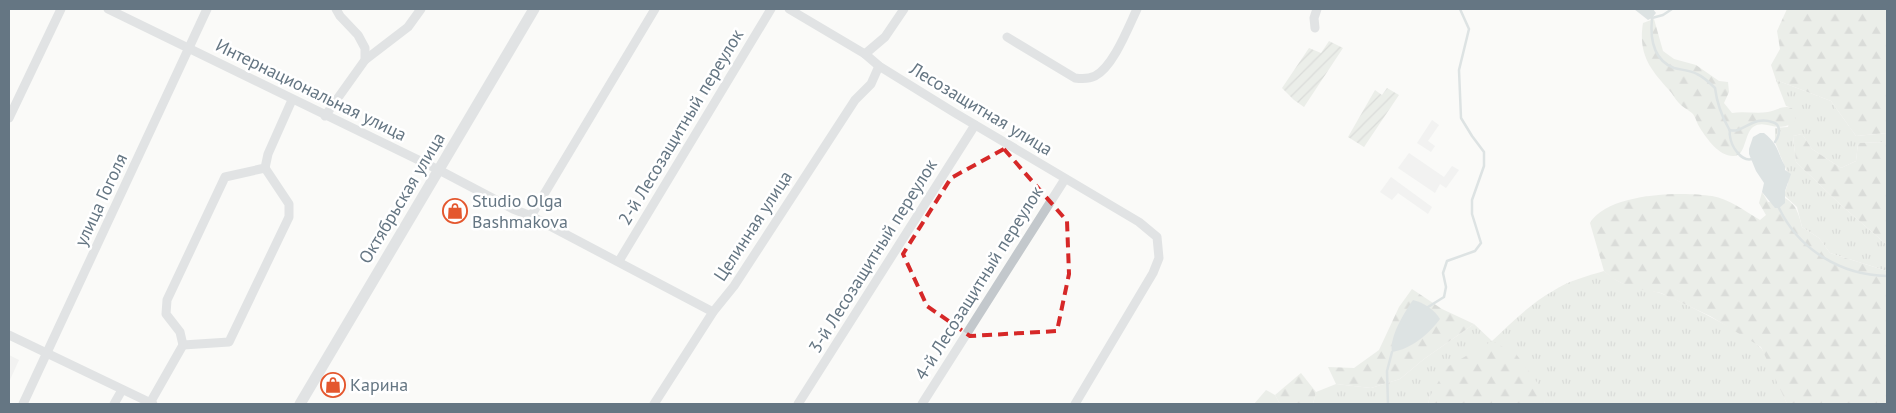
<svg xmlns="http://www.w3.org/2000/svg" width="1896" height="413" font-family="'PT Sans',sans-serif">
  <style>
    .built { fill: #e8e9e9 }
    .grass { fill: url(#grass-tufts) }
    .forest { fill: url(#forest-firs) }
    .garden { fill: url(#garden-furrows) }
    .water { fill: #bbc7cb }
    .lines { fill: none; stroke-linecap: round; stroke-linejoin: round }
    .stream { stroke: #bbc7cb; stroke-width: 2.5 }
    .minor { stroke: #c3c8cc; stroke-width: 9 }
    .tertiary { stroke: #c3c8cc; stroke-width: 11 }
    .marked { fill: none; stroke: #d62828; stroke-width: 4; stroke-dasharray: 10 6; stroke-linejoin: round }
    .labels { text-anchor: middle; stroke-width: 5; stroke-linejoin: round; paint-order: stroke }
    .street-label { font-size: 18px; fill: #657683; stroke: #fff }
    .poi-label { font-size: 18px; fill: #657683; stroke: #fff; text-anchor: start }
  </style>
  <defs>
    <pattern id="grass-tufts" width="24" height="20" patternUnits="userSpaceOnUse" patternTransform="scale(1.25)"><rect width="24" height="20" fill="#dadfd7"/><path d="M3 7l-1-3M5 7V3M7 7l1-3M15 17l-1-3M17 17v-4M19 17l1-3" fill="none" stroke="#b4b9b4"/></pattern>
    <pattern id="forest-firs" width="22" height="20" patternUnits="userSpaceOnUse" patternTransform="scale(1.25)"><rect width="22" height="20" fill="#dadfd7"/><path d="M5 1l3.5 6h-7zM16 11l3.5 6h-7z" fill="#b4b9b4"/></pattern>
    <pattern id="garden-furrows" width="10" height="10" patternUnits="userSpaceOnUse" patternTransform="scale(1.25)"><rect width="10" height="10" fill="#dadfd7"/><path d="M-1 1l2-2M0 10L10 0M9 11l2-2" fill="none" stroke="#b4b9b4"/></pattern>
  </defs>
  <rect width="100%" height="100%" fill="#fafaf8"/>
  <g class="built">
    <polygon points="1432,120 1439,125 1428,141 1435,146 1431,152 1417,143"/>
    <polygon points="1409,153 1444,177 1452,166 1459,170 1446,188 1440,184 1435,193 1398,168"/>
    <polygon points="1391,177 1432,207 1428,214 1398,193 1392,200 1380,192"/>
    <polygon points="9,355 19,360 9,382"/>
  </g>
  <g class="grass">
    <polygon points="1776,80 1831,101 1856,136 1887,133 1887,142 1858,143 1856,161 1841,168 1812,149 1802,134 1793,136 1796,162 1841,205 1887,245 1887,271 1830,253 1819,238 1802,227 1797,207 1784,195 1788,183 1787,172 1775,142 1775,128 1788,127 1792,108 1786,106"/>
    <path d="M1604,271C1626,290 1635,285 1660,293C1674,297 1754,338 1761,348C1772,363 1780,387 1787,404H1544L1546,396H1430L1428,404H1313L1316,392L1336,384L1371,388L1400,379L1424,359L1474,324L1492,341C1511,323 1530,304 1553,291C1568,281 1587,276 1604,271Z"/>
    <polygon points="1266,390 1275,395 1280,404 1254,404"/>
  </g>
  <g class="forest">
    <polygon points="1787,9 1887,9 1887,133 1856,136 1831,101 1776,80 1771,65 1780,49 1777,31"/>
    <path d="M1654,19L1663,51L1674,59L1696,65L1719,81L1728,82L1729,92L1724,103L1732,113C1744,111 1756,114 1768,112C1777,110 1783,105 1792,108L1796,121C1776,135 1766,118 1753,127C1744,134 1746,157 1733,156C1719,156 1707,139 1700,128C1697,124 1696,118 1693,114C1689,110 1682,107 1678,102C1675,99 1673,94 1669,90C1650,69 1638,54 1643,23Z"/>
    <polygon points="1802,134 1812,149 1841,168 1856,161 1858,143 1887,142 1887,245 1841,205 1796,162 1793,136"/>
    <path d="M1762,192L1768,202L1785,203V198C1797,205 1799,215 1802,227L1819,238L1830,253L1887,271V404H1787L1761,347L1710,316L1661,293L1629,287L1612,278L1604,271L1590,223C1607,193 1681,191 1712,196C1729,199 1745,211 1760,220L1766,215L1759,203Z"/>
    <polygon points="1412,289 1442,309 1474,324 1424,359 1400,379 1371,388 1336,384 1328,367 1354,368 1379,350 1399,307"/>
    <polygon points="1492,341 1516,354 1547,396 1544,404 1428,404 1430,396 1447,367"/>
    <polygon points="1301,373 1316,392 1313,404 1280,404 1275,395"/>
  </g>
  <g class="garden">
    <polygon points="1329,41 1343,48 1304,107 1294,100 1282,88 1309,48 1321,53"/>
    <polygon points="1387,88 1399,95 1364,147 1348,137 1375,90 1382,95"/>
  </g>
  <g class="water">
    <polygon points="1634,9 1653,9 1656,13 1652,18 1648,20"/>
    <path d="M1760,133H1764C1779,145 1777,152 1785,166V170L1791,174L1785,191V203L1779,208H1775L1762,192L1764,183L1756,171L1749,154V149L1753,137Z"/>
    <path d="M1413,300C1424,303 1434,309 1440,319C1429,334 1411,349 1392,352C1389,337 1404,313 1413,300Z"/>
  </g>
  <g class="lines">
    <g class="stream">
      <path d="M1672,9L1663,15L1652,18C1650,38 1653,60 1674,68C1681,70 1690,70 1697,74C1704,77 1710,83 1715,88C1717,104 1721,115 1729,129C1731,133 1729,132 1730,136C1731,146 1741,162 1752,159"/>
      <path d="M1730,130C1733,131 1734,131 1738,130C1750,125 1758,117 1772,122C1777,123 1779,126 1779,131C1779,136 1778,138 1775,142"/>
      <path d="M1779,208C1799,250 1841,275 1887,276"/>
      <polyline points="1428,307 1444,297 1446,287 1443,273 1447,261 1475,251 1481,243 1472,214 1472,200 1484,166 1484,152 1472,136 1461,118 1459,70 1469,29 1460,9"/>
      <polyline points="1388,404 1387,371 1392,352"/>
    </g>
    <g class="minor">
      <polyline points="108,9 439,170 513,209 531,216 713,312"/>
      <polyline points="789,9 865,54 879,66 955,113 1139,222 1157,237 1159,258 1153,273 1075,404"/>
      <polyline points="1315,28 1314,18 1317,9"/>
      <path d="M1007,37L1075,78C1082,79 1089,79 1095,76C1113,67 1128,28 1137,9"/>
      <polyline points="865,54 885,37 904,9"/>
      <polyline points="365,60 408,27 421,9"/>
      <polyline points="325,116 365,60 365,48 358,35 340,16 336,9"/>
      <polyline points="9,118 61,9"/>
      <polyline points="531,216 655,9"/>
      <polyline points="619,261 771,9"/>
      <polyline points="9,335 153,404"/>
      <polyline points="183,345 229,342 289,217 289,204 265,168"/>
      <polyline points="150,403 183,345 180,332 166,314 167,300 225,177 265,168 268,154 292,100"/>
      <polyline points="23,404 207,9"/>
      <polyline points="114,404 122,390"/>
      <polyline points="654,404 713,312 734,286 855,100 871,84 879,66"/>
      <polyline points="798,404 975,125"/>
      <polyline points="922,404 1065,179"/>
    </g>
    <polyline class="tertiary" points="300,404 534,9"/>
  </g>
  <path d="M0 0H1896V413H0ZM1004,149L1067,221L1069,274L1057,331L970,336L927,306L903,254L951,178Z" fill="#fafaf8" fill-opacity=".55" fill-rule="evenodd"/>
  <path class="marked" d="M1004,149L1067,221L1069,274L1057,331L970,336L927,306L903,254L951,178Z"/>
  <defs>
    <symbol id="shop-ring" viewBox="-11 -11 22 22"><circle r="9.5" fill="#fff" stroke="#e4572e" stroke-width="1.5"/><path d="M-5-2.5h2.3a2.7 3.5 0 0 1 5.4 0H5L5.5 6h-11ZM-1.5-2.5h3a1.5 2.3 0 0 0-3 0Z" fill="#e4572e"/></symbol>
  </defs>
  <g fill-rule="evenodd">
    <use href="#shop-ring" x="441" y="197" width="28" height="28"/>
    <use href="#shop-ring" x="319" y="371" width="28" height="28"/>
  </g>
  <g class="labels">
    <g class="street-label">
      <text transform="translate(311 90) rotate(26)" y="6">Интернациональная улица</text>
      <text transform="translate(981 109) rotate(31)" y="6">Лесозащитная улица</text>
      <text transform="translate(681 127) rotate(-59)" y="6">2-й Лесозащитный переулок</text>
      <text transform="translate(402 198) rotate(-59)" y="6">Октябрьская улица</text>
      <text transform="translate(101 200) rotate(-65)" y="6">улица Гоголя</text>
      <text transform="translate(753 226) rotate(-57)" y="6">Целинная улица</text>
      <text transform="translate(873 256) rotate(-58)" y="6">3-й Лесозащитный переулок</text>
      <text transform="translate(979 283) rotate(-58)" y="6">4-й Лесозащитный переулок</text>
    </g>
    <g class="poi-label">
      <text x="472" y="207">Studio Olga<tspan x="472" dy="21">Bashmakova</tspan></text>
      <text x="350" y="391">Карина</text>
    </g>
  </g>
  <rect width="1896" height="413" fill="none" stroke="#657683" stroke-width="20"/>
</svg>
